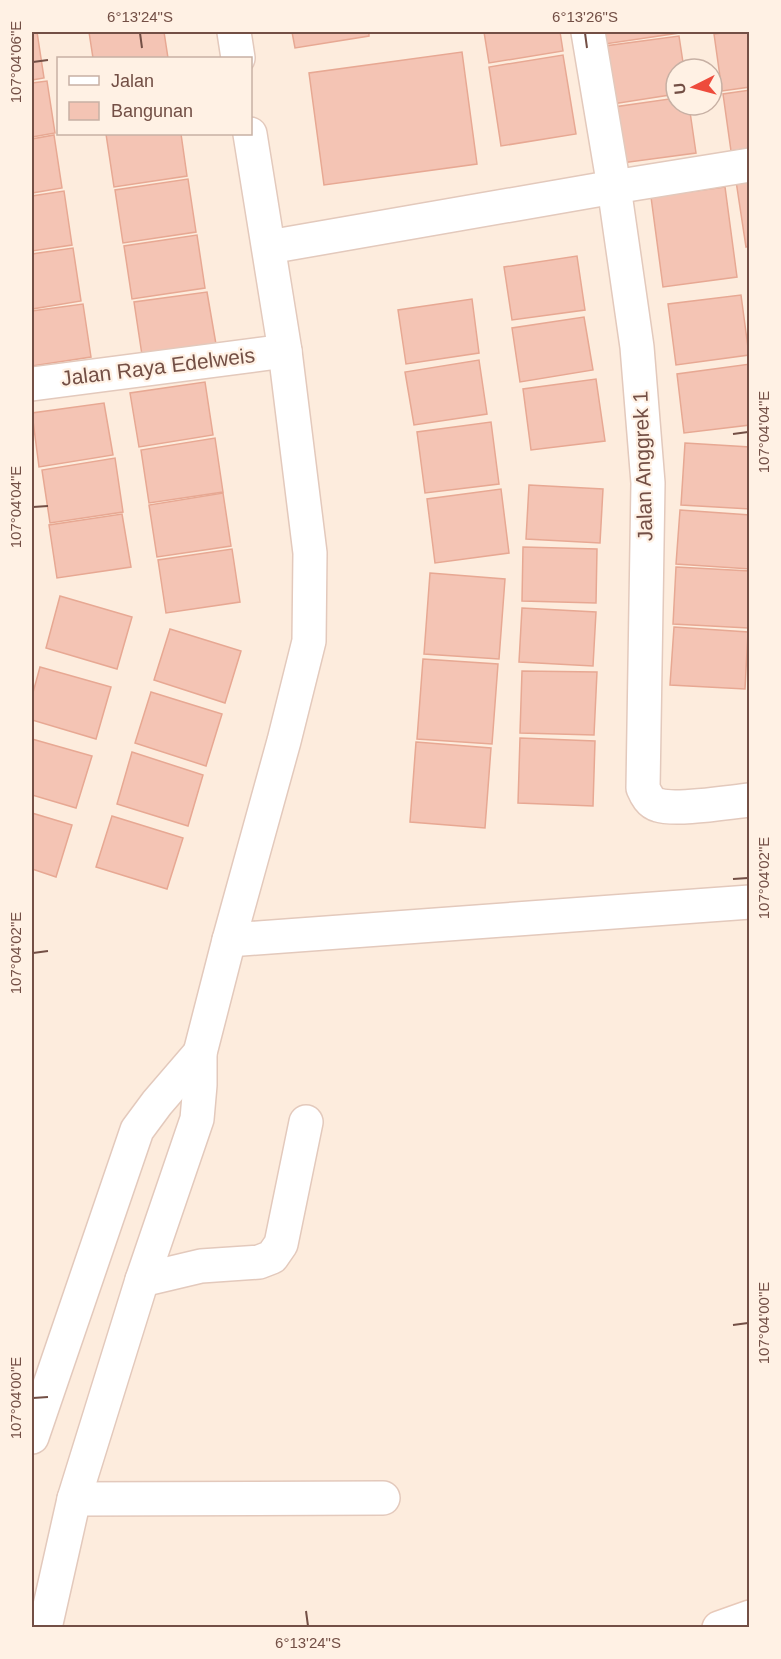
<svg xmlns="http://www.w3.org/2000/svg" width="781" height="1659" font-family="Arial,sans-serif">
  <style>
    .building { fill: #f4c4b4; stroke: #e7a893; stroke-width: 1.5 }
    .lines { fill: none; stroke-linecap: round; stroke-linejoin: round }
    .minor-casing { stroke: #e3c9bc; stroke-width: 36 }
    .secondary-casing { stroke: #e8c9b9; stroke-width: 36 }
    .minor { stroke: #fff; stroke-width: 33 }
    .secondary { stroke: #fff; stroke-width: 33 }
    .ticks { fill: none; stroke: #734f45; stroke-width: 2 }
    .labels { text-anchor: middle; stroke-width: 4.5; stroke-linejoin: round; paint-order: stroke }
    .street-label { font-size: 21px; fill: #734f45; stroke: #fff1e4 }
    .neatline { fill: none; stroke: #734f45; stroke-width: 2 }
    .ticks-label { font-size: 15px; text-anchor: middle; fill: #734f45 }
  </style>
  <rect width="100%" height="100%" fill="#fdecdd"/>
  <g class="building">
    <polygon points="32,32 37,32 44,78 32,80"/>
    <polygon points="89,32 164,32 168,58 93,58"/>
    <polygon points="292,32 369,32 369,36 295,48"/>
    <polygon points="484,32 560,32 563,51 489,63"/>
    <polygon points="603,32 679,32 679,33 605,44"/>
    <polygon points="729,32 750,32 750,87 722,91 714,34"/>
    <polygon points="679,36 684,69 676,69 676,94 613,104 605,46"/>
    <polygon points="462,52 477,164 324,185 309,73"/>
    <polygon points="563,55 576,134 501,146 489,67"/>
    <polygon points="47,81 55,133 32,137 32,83"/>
    <polygon points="750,90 750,148 731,151 723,94"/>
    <polygon points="676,98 676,105 689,105 696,153 622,163 614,107"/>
    <polygon points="106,134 181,134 187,176 114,187"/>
    <polygon points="54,135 62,188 32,193 32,139"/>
    <polygon points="188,179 196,232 123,243 115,190"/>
    <polygon points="750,179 750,246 746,247 736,181"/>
    <polygon points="725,187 737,277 663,287 651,197"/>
    <polygon points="64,191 72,245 32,251 32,196"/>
    <polygon points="197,235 205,288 132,299 124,246"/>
    <polygon points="73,248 81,301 32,309 32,254"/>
    <polygon points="577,256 585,310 512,320 504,267"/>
    <polygon points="207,292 216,344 142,355 134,302"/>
    <polygon points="741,295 749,355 676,365 668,304"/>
    <polygon points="472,299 479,353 406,364 398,310"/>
    <polygon points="83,304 91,357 32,366 32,311"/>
    <polygon points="584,317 593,370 520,382 512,328"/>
    <polygon points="479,360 487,414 414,425 405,372"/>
    <polygon points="750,364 750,425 684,433 677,374"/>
    <polygon points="596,379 605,441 531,450 523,389"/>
    <polygon points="205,382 213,435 139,447 130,393"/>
    <polygon points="104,403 113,455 39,467 32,413"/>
    <polygon points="491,422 499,484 425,493 417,432"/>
    <polygon points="215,438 223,492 149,503 141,450"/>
    <polygon points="685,443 750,447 750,509 681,505"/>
    <polygon points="115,458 123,512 50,523 42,470"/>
    <polygon points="529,485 603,489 600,543 526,539"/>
    <polygon points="501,489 509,553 435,563 427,499"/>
    <polygon points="223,493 231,546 157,557 149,505"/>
    <polygon points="680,510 750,515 750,569 676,564"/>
    <polygon points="122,514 131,567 57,578 49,525"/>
    <polygon points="523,547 597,549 596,603 522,601"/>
    <polygon points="232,549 240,602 166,613 158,560"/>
    <polygon points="676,567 750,571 748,628 673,624"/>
    <polygon points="430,573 505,579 499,659 424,654"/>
    <polygon points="60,596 132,617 117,669 46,648"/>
    <polygon points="522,608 596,612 593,666 519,662"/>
    <polygon points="674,627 748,632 745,689 670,685"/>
    <polygon points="170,629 241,651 225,703 154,680"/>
    <polygon points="423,659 498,664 492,744 417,739"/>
    <polygon points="40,667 111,687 96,739 32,720 32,696"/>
    <polygon points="522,671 597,672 594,735 520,733"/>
    <polygon points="151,692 222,714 206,766 135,743"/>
    <polygon points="520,738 595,741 593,806 518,803"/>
    <polygon points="32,739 92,756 76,808 32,795"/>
    <polygon points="416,742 491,748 485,828 410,822"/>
    <polygon points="132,752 203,775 188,826 117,804"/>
    <polygon points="32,813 72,825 56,877 32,869"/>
    <polygon points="112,816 183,838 167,889 96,867"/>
  </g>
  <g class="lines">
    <defs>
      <g id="minor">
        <polyline points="234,32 238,58"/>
        <path d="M588,32L614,187L637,347L648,483L643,788C646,795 650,803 658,805C676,811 729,802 750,800"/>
        <polyline points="269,247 614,187 750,165"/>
        <polyline points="32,384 285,351"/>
        <polyline points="229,940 750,902"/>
        <polyline points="142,1280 201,1266 259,1262 272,1257 281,1244 306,1122"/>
        <polyline points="32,1437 137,1130 157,1103 200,1053"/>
        <polyline points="74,1499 383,1498"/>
        <polyline points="45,1628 74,1499 142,1280 197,1119 200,1085 200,1053 229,940 284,741 309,641 310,553 285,351 250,134"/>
      </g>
      <polyline id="secondary" points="719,1628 750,1617"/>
    </defs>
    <use href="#minor" class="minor-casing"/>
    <use href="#secondary" class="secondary-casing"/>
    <use href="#minor" class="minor"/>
    <use href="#secondary" class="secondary"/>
  </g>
  <path class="ticks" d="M140,33L142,48M585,33L587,48M33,62L48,60M733,434L748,432M33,507L48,506M733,879L748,878M33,953L48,951M733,1325L748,1323M33,1398L48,1397M306,1611L308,1626"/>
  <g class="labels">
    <g class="street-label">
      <text transform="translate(158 367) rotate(-7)" y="7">Jalan Raya Edelweis</text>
      <text transform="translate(643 466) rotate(-92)" y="7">Jalan Anggrek 1</text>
    </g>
  </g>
  <rect width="781" height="1659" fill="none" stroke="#fff1e4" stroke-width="66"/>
  <rect x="57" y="57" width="195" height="78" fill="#fff1e4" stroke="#c7b0a4" stroke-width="1.5"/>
  <rect x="69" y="76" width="30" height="9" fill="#ffffff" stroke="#c7b0a4" stroke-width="1.5"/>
  <text x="111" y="87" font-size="18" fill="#734f45">Jalan</text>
  <rect x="69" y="102" width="30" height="18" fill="#f4c4b4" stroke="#c7b0a4" stroke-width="1.5"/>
  <text x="111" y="117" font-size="18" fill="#734f45">Bangunan</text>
  <g transform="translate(694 87) rotate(264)"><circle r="28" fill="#fff1e4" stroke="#c7b0a4" stroke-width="1.5"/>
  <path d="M0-4.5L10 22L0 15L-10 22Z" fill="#ee4b3c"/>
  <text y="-9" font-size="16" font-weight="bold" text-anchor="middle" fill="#734f45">U</text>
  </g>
  <rect x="33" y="33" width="715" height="1593" class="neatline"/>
  <g class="ticks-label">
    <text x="140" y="22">6°13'24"S</text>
    <text x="585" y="22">6°13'26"S</text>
    <text transform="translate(16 62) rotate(-90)" y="5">107°04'06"E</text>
    <text transform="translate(764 432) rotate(-90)" y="5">107°04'04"E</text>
    <text transform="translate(16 507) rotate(-90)" y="5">107°04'04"E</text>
    <text transform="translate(764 878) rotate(-90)" y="5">107°04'02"E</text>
    <text transform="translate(16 953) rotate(-90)" y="5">107°04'02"E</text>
    <text transform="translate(764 1323) rotate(-90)" y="5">107°04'00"E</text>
    <text transform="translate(16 1398) rotate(-90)" y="5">107°04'00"E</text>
    <text x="308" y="1648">6°13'24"S</text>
  </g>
</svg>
